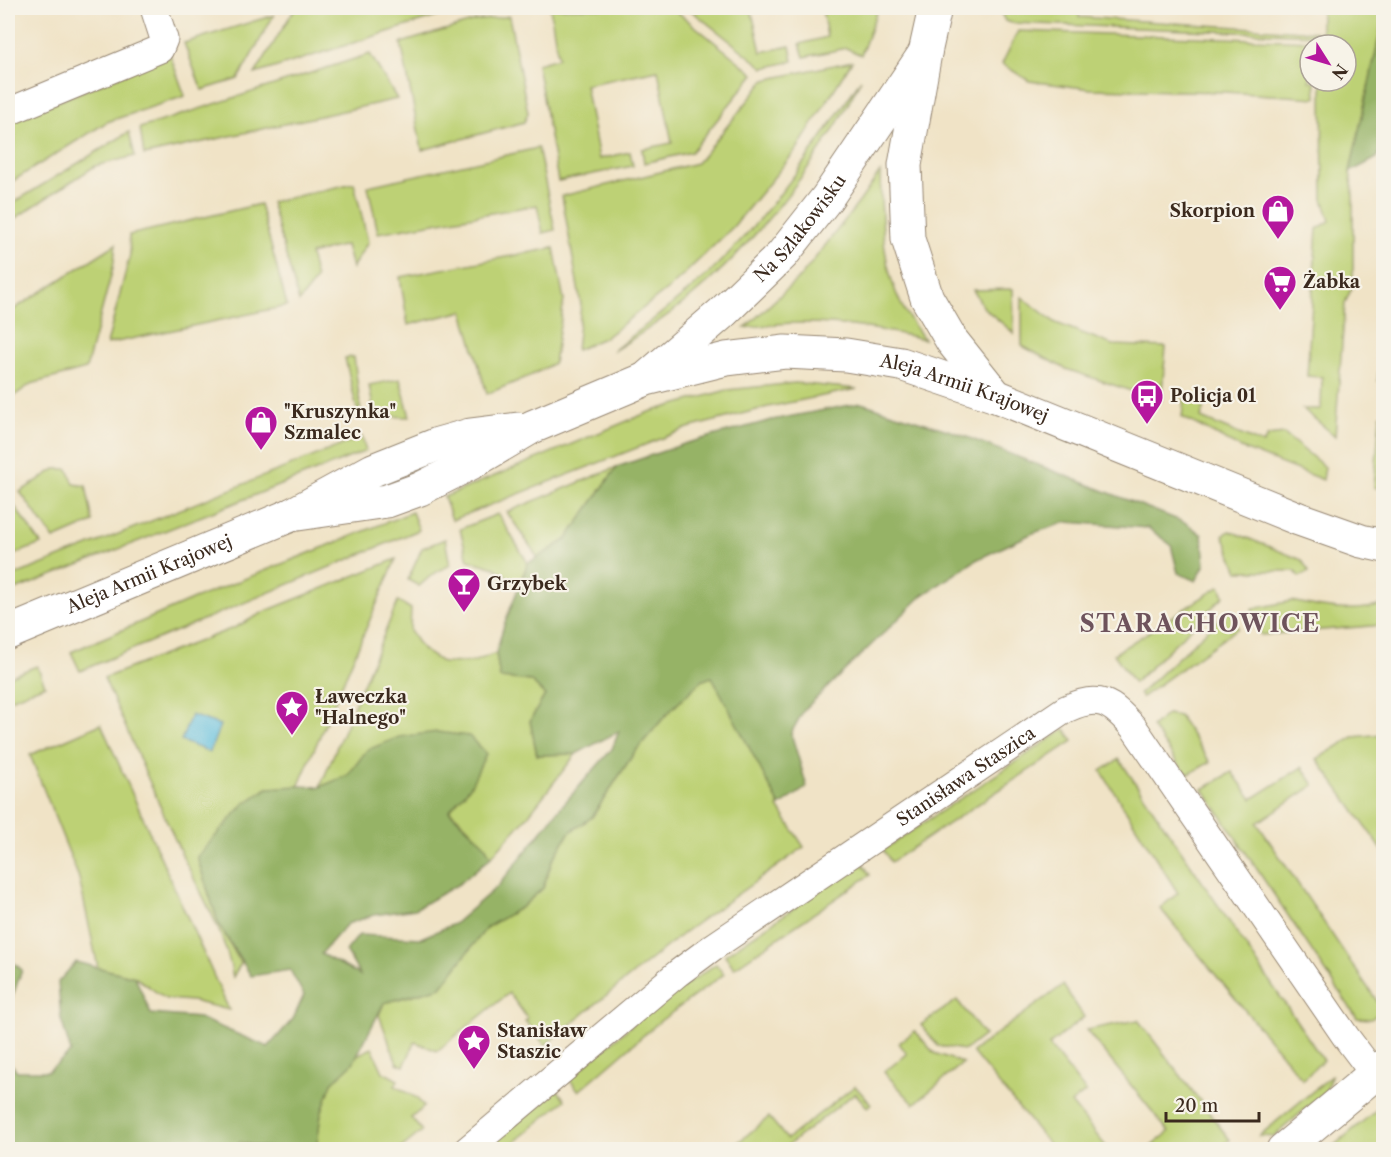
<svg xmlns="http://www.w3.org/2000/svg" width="1391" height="1157" font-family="'Libre Caslon Text',serif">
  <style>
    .green { fill: #bdd175; stroke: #7c7e4a; stroke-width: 1.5 }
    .forest { fill: #96b366; stroke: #686e42; stroke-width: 1.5 }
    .water { fill: #61bfdf; stroke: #4e747e; stroke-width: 1.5 }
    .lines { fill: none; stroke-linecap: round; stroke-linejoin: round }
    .street-casing { stroke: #968672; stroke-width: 29 }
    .secondary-casing { stroke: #968672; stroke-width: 35 }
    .street { stroke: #fff; stroke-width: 27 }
    .secondary { stroke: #fff; stroke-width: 33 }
    .labels { text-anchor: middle; stroke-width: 4.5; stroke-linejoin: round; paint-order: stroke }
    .poi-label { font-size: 18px; font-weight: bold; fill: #3b2a1e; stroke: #f7f3e8; text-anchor: start }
    .street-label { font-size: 18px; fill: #3b2a1e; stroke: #f7f3e8 }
    .district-label { font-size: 24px; font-weight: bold; letter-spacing: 1.5px; fill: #6e535c; stroke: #f7f3e8 }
  </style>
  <rect width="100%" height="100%" fill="#f7f3e8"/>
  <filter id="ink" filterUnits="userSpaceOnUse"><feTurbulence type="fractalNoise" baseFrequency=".0167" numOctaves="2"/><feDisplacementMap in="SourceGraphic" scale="12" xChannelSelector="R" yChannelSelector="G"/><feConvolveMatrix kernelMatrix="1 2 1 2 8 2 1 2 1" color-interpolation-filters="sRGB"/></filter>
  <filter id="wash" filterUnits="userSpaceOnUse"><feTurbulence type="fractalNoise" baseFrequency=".008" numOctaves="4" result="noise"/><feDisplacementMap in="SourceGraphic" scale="24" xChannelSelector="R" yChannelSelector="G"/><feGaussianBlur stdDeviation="1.35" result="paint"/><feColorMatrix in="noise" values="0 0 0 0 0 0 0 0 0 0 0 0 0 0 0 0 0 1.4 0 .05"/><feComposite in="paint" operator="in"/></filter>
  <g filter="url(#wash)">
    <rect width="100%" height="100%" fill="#f0e3c6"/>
    <g class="green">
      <polygon points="295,8 464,8 255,74"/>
      <polygon points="550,8 674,8 675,10 754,74 691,152 644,163 642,149 672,143 658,70 585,85 599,159 630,152 633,166 558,181 537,64 558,58"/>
      <polygon points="688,8 751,8 761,52 790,46 793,61 764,68"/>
      <polygon points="822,8 878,8 861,55 846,48 804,57 800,44 827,37"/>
      <polygon points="1002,8 1080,8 1079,17 1317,32 1317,35 1012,23 1005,21 1002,15"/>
      <polygon points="1321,8 1383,8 1383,19 1350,172 1353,191 1353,285 1345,303 1335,436 1303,409 1321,409 1322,377 1307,376 1317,229 1330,221 1323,199 1322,81 1346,81 1346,45 1321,45"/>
      <polygon points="274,15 238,79 202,90 184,43"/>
      <polygon points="509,16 528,113 524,122 422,150 401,43 475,21"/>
      <polygon points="1018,31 1314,41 1314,45 1310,45 1310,81 1315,81 1316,98 1225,92 1091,89 1029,81 1002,64"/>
      <polygon points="370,54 397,99 144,155 140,128"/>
      <polygon points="170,55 185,96 107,122 8,184 8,122"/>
      <polygon points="852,61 797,149 733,227 673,285 606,337 576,350 581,305 562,196 697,163 765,80"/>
      <path d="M861,79C827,151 759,239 699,290C673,313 643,333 613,351C646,325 681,299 712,270C771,213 816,147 861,79Z"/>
      <polygon points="129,132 135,156 95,166 8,223 8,206"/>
      <polygon points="538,148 555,230 543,233 537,205 378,233 368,186"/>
      <path d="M880,172C882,215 881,264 901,304C907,316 916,328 924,339C882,329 839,322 796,323C779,323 762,326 745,328L802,275L860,201Z"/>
      <polygon points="354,183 368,242 352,268 346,245 310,254 316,279 299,302 271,202"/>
      <polygon points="260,204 287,306 107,344 130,255 129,235"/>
      <polygon points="116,244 113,268 86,369 31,384 8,400 8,313"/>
      <polygon points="554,248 564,300 554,363 532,375 487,394 463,311 408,325 400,277"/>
      <polygon points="1013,289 1014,333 984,308 973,290"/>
      <polygon points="1022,297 1056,323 1113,345 1166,347 1161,401 1066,369 1022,346"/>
      <polygon points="1383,309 1383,375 1378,380"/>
      <polygon points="354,357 361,413 358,414 345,358"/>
      <polygon points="400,379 410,417 376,416 373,407 369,385"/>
      <polygon points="795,383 857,389 768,407 688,428 452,520 444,497 649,412 727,390"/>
      <polygon points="1185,394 1205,401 1201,418 1263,444 1268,436 1284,434 1325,467 1323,480 1241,448 1182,417"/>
      <polygon points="1383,412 1383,490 1374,487 1380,416"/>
      <polygon points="362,437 366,451 8,593 8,578"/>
      <polygon points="617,467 566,540 538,558 507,512"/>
      <polygon points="55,469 68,469 74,484 86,486 93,522 54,539 20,492"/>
      <polygon points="10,500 41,544 8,557 8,502"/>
      <polygon points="412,512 419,530 80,671 71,652 194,599"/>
      <polygon points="498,514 528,563 519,584 495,568 468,560 460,529"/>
      <polygon points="1230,531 1302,560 1309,572 1299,577 1295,571 1238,571 1223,535"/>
      <polygon points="445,539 450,565 433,574 419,586 408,580 422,548"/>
      <path d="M396,559L298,787L267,788L243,805L222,831L197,857L219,925L241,963L233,977C225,933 203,898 184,859C156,799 131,738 104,678L236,627L266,611Z"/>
      <polygon points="1220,586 1224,596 1134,683 1114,654"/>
      <path d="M398,601L411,609L410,631L423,650L443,663L473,662L496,653L500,677L531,681L545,695L530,721L537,755L576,754L527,817L491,857C469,816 405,778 367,750L348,776L320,787Z"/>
      <path d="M1292,601C1327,609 1349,613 1383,605V625L1261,635L1252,609Z"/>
      <polygon points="1230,609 1238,628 1142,697 1139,694"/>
      <polygon points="37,666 45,685 8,700 8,677"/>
      <polygon points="712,676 780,806 778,807 804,847 686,931 545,1045 525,1021 528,1019 509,993 437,1051 415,1042 404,1066 397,1063 379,1015 384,1003 441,987 487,927 522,907 543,888 552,861 569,833 592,817 634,753 666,715 701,681"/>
      <polygon points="1167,714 1179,716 1210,762 1189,774 1181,768 1152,727"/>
      <polygon points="101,724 229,1010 192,1001 166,999 135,977 98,968 79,878 30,755"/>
      <polygon points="1065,729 1073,741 891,862 883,850"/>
      <polygon points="1383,734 1384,734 1383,851 1317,759 1353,737"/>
      <polygon points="1119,759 1323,1060 1303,1080 1160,908 1178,893 1101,771"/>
      <polygon points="1302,767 1314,785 1257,823 1383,1010 1371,1019 1357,1018 1203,789 1232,772 1252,799"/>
      <polygon points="862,862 870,875 734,968 725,955"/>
      <polygon points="716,964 724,974 659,1022 579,1091 569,1079 647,1012"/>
      <polygon points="1063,985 1084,1017 1049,1045 1086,1092 1071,1103 1108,1149 1053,1149 972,1052"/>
      <polygon points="957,1000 984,1035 965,1050 938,1046 921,1025"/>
      <polygon points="1138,1020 1230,1140 1219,1149 1148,1149 1169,1132 1086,1030"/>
      <polygon points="915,1031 934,1053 963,1063 914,1104 884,1072 907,1054 899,1043"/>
      <path d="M372,1048L383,1072L398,1080L395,1086L417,1098L424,1107L411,1118L422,1131L400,1149L291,1150L317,1144C319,1124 321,1102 331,1084C338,1073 351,1069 355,1056Z"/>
      <polygon points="1331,1076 1326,1091 1273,1137 1259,1136"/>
      <polygon points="855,1086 871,1104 867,1107 855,1093 783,1149 730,1149 769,1117 787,1139"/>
      <polygon points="556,1088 565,1100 506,1149 483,1150"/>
      <polygon points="1381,1106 1383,1109 1383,1149 1330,1149"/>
      <polygon points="240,1142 268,1149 230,1150"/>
    </g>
    <g class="forest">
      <polygon points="1383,19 1383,144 1377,158 1350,172"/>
      <path d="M861,403L954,432L1186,523L1202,535L1205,564L1196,581L1178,573L1171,545L1148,528L1067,522L1033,533L976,560L923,595L804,710L791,733L807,787L780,806L712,677L701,681L666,715L634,753L592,817L569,833L552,861L543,888L522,907L487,927L441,987L384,1003L353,1063L332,1083L321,1114L317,1144C286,1152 271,1150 240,1142L230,1150L8,1149V1060L17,1071H48L71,1052L61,1019L58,982L76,962L135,977L151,1014L199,1018L268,1047L293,1019L304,995L290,970L251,976L219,925L197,857L244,804L268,788L298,786L320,787L348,775L367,750L399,737L437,732L469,736L486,754L470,787L449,811L484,844L491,857L459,884L415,909L374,915L347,924L321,954L360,975L346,951L359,935L421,938L454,924L499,885L561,807L612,749L619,731L576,754L537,755L530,721L545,695L531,681L500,678L496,653L504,625L528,563L566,540L617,467L687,443L772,420Z"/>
      <polygon points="8,958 22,970 8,1009"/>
    </g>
    <polygon class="water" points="191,715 220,725 210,752 181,741"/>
  </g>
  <g filter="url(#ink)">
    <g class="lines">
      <defs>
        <g id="street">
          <polyline points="8,112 160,49 164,39 154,8"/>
          <path id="s1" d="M467,1150L678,973L713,947L1066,709C1099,693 1111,702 1134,728L1346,1037L1374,1074"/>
        </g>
        <g id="secondary">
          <polyline points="935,8 925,53 905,165 908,239 927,298 952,341 996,396"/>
          <path id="s2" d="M649,376L722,313L782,255L827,198L925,53"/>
          <path id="s3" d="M291,515L387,501L420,489L471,463L532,427L646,379L726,359L785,352L846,355L901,364L996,396L1299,519L1361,541L1384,546"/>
          <path id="s4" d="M8,633L291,515L373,470L438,444L470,435L518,429"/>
          <polyline points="1283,1150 1384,1066"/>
        </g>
      </defs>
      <use href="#street" class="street-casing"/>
      <use href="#secondary" class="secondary-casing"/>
      <use href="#street" class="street"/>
      <use href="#secondary" class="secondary"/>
    </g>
  </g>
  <defs>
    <symbol id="shop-pin" viewBox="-11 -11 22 30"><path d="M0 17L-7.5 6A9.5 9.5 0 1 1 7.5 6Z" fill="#b5179e" stroke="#f7f3e8"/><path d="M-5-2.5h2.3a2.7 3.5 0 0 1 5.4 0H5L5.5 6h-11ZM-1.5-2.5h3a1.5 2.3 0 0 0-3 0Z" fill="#fff"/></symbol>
    <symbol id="supermarket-pin" viewBox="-11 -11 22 30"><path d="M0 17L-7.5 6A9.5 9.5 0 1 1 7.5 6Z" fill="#b5179e" stroke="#f7f3e8"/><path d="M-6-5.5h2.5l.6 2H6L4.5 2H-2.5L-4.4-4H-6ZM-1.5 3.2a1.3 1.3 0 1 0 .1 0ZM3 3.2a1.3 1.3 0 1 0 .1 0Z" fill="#fff"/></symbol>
    <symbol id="bus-pin" viewBox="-11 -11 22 30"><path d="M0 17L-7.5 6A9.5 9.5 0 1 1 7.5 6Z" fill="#b5179e" stroke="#f7f3e8"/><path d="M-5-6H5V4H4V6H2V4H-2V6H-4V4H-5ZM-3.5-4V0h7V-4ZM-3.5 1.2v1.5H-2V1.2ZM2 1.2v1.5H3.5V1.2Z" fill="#fff"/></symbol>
    <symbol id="bar-pin" viewBox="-11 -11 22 30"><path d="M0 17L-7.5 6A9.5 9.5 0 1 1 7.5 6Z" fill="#b5179e" stroke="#f7f3e8"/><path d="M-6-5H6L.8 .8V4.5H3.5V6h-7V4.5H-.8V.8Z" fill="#fff"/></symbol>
    <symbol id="sight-pin" viewBox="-11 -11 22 30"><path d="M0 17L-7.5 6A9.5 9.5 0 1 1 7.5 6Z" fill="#b5179e" stroke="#f7f3e8"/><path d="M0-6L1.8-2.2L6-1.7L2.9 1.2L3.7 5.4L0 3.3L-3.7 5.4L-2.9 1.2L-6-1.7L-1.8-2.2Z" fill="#fff"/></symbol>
  </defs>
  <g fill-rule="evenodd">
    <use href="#shop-pin" x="1259" y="192" width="38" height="52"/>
    <use href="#supermarket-pin" x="1261" y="263" width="38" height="52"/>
    <use href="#bus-pin" x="1128" y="377" width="38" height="52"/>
    <use href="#shop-pin" x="242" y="403" width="38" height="52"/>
    <use href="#bar-pin" x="445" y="565" width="38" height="52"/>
    <use href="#sight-pin" x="273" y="688" width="38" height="52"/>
    <use href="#sight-pin" x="455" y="1022" width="38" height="52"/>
  </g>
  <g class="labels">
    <g class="poi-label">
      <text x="1255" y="217" text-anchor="end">Skorpion</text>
      <text x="1303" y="288">Żabka</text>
      <text x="1170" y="402">Policja 01</text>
      <text x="284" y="418">"Kruszynka"<tspan x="284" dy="21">Szmalec</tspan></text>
      <text x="487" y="590">Grzybek</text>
      <text x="315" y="703">Ławeczka<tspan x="315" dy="21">"Halnego"</tspan></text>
      <text x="497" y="1037">Stanisław<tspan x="497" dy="21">Staszic</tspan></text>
    </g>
    <g class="street-label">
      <text dy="6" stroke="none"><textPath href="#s2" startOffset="212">Na Szlakowisku</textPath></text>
      <text dy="6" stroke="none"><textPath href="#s3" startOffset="710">Aleja Armii Krajowej</textPath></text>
      <text dy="6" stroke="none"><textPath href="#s4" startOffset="153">Aleja Armii Krajowej</textPath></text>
      <text dy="6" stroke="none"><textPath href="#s1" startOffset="624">Stanisława Staszica</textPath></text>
    </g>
    <g class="district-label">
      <text x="1200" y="632">STARACHOWICE</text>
    </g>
  </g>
  <rect width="1391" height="1157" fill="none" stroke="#f7f3e8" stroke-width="30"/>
  <g transform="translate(1328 63) rotate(127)"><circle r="28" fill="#f7f3e8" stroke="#aca397" stroke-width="1.5"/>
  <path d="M0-4.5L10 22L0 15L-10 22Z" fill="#b5179e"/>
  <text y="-9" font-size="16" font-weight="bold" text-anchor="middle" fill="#3b2a1e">N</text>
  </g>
  <path d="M1166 1112v9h93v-9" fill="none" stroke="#3b2a1e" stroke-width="3"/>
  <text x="1175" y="1112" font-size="18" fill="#3b2a1e" stroke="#f7f3e8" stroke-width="4.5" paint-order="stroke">20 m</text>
</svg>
